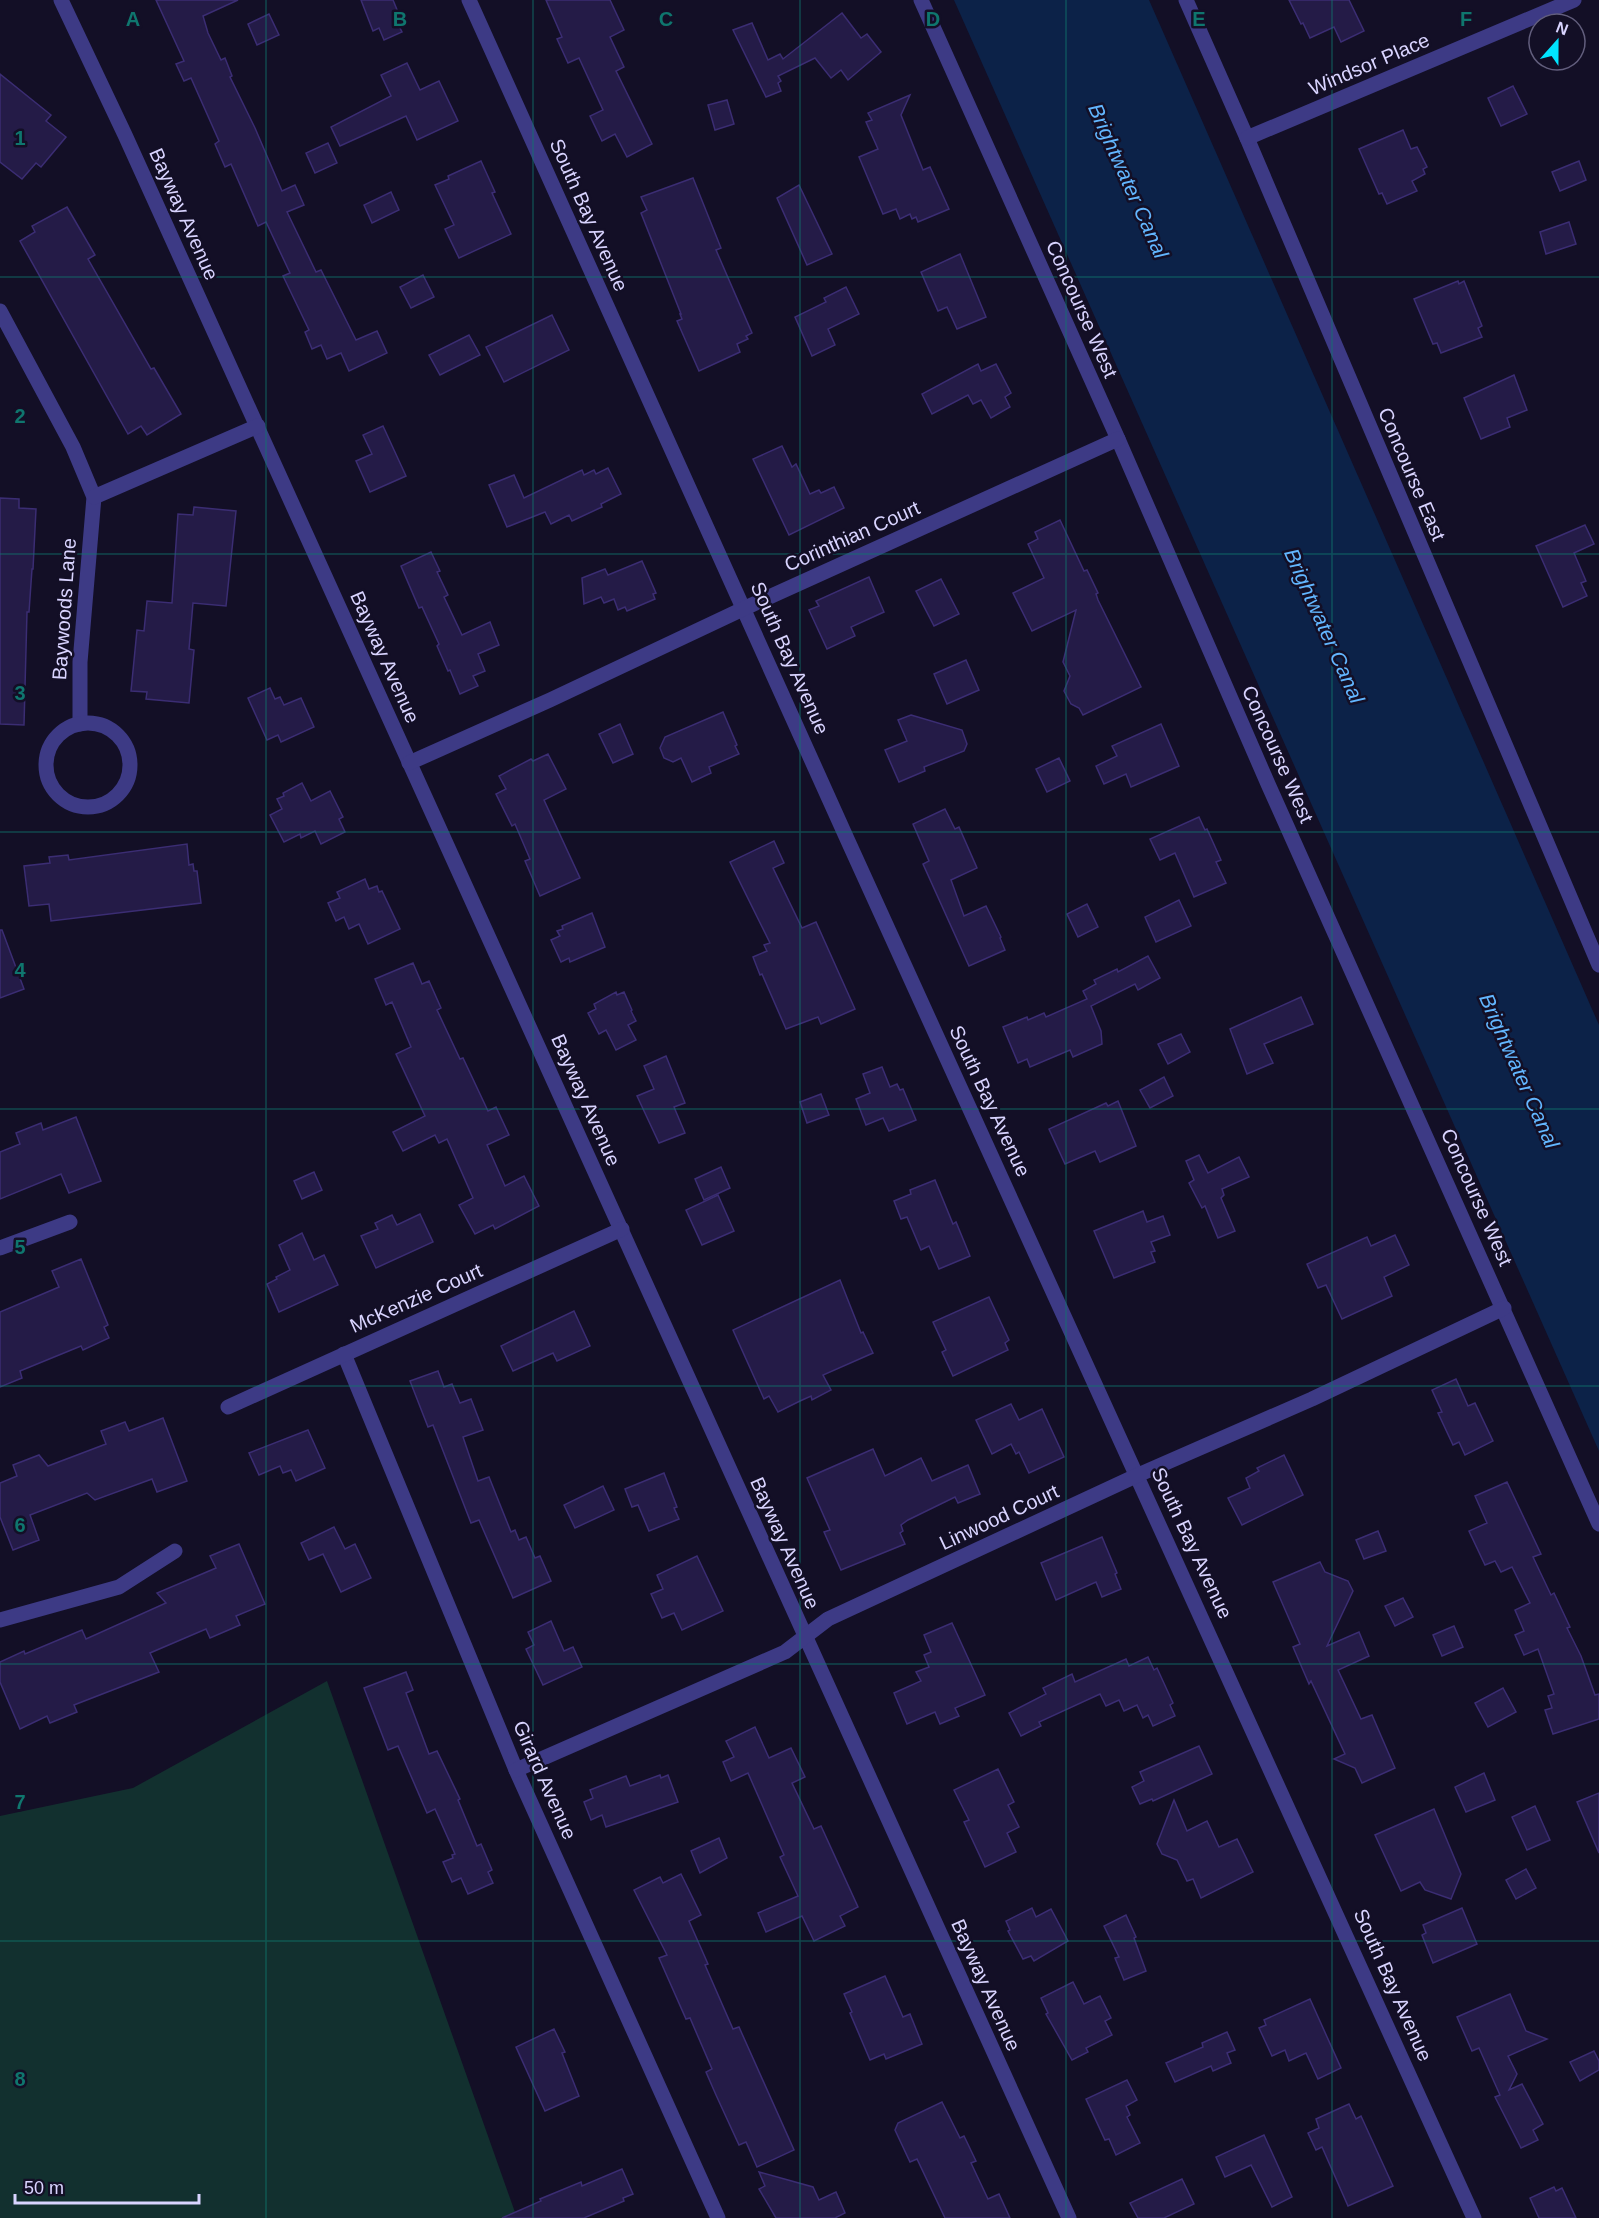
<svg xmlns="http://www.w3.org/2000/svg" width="1599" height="2218" font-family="Arial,sans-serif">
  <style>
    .green { fill: #12302f }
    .water { fill: #0c2248 }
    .building { fill: #241b47; stroke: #3b2d73; stroke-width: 1.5 }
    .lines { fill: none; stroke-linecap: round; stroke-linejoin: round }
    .street { stroke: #3d3a85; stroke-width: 15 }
    .grid { fill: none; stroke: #0f766e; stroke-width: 1.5; stroke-opacity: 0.55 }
    .labels { text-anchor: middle; stroke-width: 5; stroke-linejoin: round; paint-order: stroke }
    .street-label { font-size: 20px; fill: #d9d4ff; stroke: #130f26 }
    .water-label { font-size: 21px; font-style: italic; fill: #62b6ff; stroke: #130f26 }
    .grid-label { font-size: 20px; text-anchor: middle; font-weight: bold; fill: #0f766e; stroke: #130f26; stroke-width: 5; stroke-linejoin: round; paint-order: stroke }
  </style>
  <rect width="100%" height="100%" fill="#130f26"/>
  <polygon class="green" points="327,1681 517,2218 0,2218 0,1816 133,1788"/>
  <polygon class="water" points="954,0 1149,0 1599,1025 1599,1451"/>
  <g class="building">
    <polygon points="156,0 238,0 203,16 208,33 221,60 225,58 232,76 230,77 255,128 282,191 295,185 304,205 287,212 316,272 321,270 356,340 377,331 387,353 349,371 341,353 327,359 321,345 312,349 305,332 309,330 283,276 290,273 266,222 258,226 231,164 225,167 215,144 219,141 191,78 184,81 176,64 184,61"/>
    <polygon points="361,0 393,0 402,22 398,24 402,32 384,40 379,28 373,31"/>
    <polygon points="546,0 610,0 624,30 610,37 624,67 616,71 652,144 627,157 615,134 602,141 590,116 603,110 579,58 568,63 557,39 562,37"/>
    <polygon points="1289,0 1349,0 1364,31 1341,42 1334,27 1310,38 1303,23 1301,24"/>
    <polygon points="842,13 861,38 867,34 881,52 848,80 841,70 831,78 815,58 778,76 781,81 778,83 781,91 766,97 733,30 752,23 768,60 780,54 783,59"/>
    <polygon points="269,14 279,35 257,45 248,24"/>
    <polygon points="407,63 420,90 439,81 458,121 417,140 406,116 340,146 331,127 391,96 381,75"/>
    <polygon points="0,74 51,115 46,121 66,137 41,167 36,163 22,179 0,162"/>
    <polygon points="1513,86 1527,114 1501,126 1488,98"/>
    <polygon points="910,95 901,115 923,170 930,167 949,209 918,222 916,217 912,219 910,214 900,219 896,209 883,214 859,157 878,149 866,122 872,120 868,113"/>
    <polygon points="727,100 734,124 715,130 708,105"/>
    <polygon points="1403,130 1411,149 1417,147 1427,167 1423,169 1425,174 1412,181 1417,191 1387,204 1382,193 1379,194 1359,149"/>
    <polygon points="328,143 337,163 315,173 306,153"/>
    <polygon points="481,161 495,192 492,193 511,234 459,258 445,229 454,225 435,185 449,179 448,176"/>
    <polygon points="1579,161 1586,180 1560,191 1552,172"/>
    <polygon points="693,178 721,248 716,250 752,333 746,336 748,339 737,344 740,352 699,371 677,321 682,319 680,314 681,314 641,213 647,210 641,197"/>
    <polygon points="799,185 832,254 807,265 777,198"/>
    <polygon points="391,192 399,210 372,223 364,205"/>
    <polygon points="67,207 95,255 88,259 151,369 154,368 181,414 147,435 141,426 128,434 20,241 35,232 32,226"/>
    <polygon points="1569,222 1576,244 1546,254 1540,232"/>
    <polygon points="960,254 986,317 957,329 947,307 938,311 921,272"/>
    <polygon points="423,275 434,297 411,308 400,287"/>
    <polygon points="1458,281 1459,284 1464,281 1482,326 1478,328 1482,337 1441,353 1437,343 1433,344 1414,299"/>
    <polygon points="846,287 859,314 828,329 835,345 812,356 795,317 826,302 824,298"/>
    <polygon points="552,315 569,350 504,382 486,347"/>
    <polygon points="469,335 480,355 440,375 429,355"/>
    <polygon points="978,364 981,371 996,364 1011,393 1005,397 1010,407 991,418 981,400 973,404 968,395 932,414 922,394"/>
    <polygon points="1514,375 1527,410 1507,418 1510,427 1481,439 1464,398"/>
    <polygon points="383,426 406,476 370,492 356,461 372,454 363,435"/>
    <polygon points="782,446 792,467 796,464 810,494 819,490 821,493 834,487 844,508 789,535 753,459"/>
    <polygon points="608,468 621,494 601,504 602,507 572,521 569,515 551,524 545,512 507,527 489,485 514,475 524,498 582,470 584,475 594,470 596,474"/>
    <polygon points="0,498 19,499 19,508 36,509 33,569 32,569 29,612 27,612 24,725 0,724"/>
    <polygon points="194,507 236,511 226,606 193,603 189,649 194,650 189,703 146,699 147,692 131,691 137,630 144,631 147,601 172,603 178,514 193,515"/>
    <polygon points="1060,520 1084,571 1087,570 1098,593 1096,594 1098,600 1141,687 1083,715 1079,708 1071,704 1064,691 1070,676 1063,662 1076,610 1032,631 1013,593 1044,578 1028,544 1038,539 1035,532"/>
    <polygon points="1585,525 1594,544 1574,553 1586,581 1581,583 1587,596 1563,607 1536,546"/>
    <polygon points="431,552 440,571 437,572 448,595 444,597 462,635 490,622 499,645 478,654 485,671 473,676 478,686 460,694 450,670 448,671 437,646 439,644 422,607 419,608 401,566"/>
    <polygon points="642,561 656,593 653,594 655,599 627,611 625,607 618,610 614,599 604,603 601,597 584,604 582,578 605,569 608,575"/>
    <polygon points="869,577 884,612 851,627 855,636 827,649 809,610 819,606 816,601"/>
    <polygon points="941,579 959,614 934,626 916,591"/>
    <polygon points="966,660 979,690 947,704 934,674"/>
    <polygon points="270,688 275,699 280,697 284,705 301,698 314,727 281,742 278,735 267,740 248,698"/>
    <polygon points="723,712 737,745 735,746 739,754 709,767 711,773 692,782 681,758 673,762 664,758 660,748 665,737"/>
    <polygon points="911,715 962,730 967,744 964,751 924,767 925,771 899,782 885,750 907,741 898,720"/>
    <polygon points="620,724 633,754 613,763 599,734"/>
    <polygon points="1161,724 1179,766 1131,787 1126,774 1104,784 1096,766 1117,756 1112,746"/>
    <polygon points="548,754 566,789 544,800 580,878 540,896 525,861 530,859 515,824 512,826 496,794 506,789 499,776 531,759 533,761"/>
    <polygon points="1059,758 1070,781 1047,792 1036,769"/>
    <polygon points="302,783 311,801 330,791 343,817 339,819 345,832 321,844 315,831 301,838 300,834 284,842 270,815 282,809 277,799 284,796 283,793"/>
    <polygon points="945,809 955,829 959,827 977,868 951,880 964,916 986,906 1001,937 1000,938 1005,950 969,966 923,864 929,861 913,824"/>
    <polygon points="1199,817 1205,830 1207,829 1221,860 1216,862 1226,883 1194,897 1175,853 1160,860 1150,839"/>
    <polygon points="774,841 784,863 773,868 802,928 816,922 855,1009 821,1024 818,1017 786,1029 762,974 760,975 753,957 767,951 764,945 770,943 730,862"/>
    <polygon points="187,844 189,865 193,864 194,871 197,871 201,903 51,921 49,904 29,906 24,866 50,863 49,857 68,855 69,860"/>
    <polygon points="365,879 369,889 377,886 379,892 382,891 400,929 368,944 359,924 349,929 344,917 336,921 328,903 340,898 337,892"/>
    <polygon points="1179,900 1191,926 1156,942 1145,917"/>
    <polygon points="1087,904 1098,927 1078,937 1067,914"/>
    <polygon points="592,913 605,947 570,962 569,958 561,962 551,940 560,936 557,931 563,929 562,926"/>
    <polygon points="0,930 2,930 24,989 0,998"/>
    <polygon points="1148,956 1160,978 1138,990 1135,984 1091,1006 1101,1031 1102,1044 1073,1057 1070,1050 1030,1067 1027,1059 1018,1063 1003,1027 1027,1017 1028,1020 1044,1013 1046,1017 1087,999 1083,991 1096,984 1094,980 1117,969 1118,972"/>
    <polygon points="413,963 422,984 429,981 441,1008 437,1010 460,1059 463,1058 488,1111 496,1107 509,1135 487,1145 505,1186 524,1176 539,1206 495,1229 493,1225 475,1234 459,1205 473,1198 447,1139 439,1143 435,1135 403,1151 393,1132 425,1116 396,1054 411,1047 392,1002 386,1005 375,979"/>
    <polygon points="616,992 617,995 624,992 632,1010 631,1011 636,1021 628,1025 636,1040 616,1050 606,1030 599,1034 588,1013 596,1009 594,1004"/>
    <polygon points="1301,997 1313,1024 1264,1044 1273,1063 1247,1074 1230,1029"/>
    <polygon points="1181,1034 1190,1052 1168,1064 1158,1044"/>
    <polygon points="666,1056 685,1103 674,1107 685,1133 659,1143 637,1096 654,1089 644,1066"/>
    <polygon points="882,1067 890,1087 897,1084 900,1090 903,1089 916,1120 889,1131 883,1118 866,1125 856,1099 870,1093 863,1074"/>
    <polygon points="1164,1077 1173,1096 1150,1108 1140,1090"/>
    <polygon points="821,1094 829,1115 807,1123 800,1102"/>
    <polygon points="1118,1101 1136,1146 1100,1162 1095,1151 1065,1164 1049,1129 1106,1103 1108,1106"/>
    <polygon points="76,1117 101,1181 69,1193 61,1174 0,1199 0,1152 20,1144 16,1133 41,1123 43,1130"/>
    <polygon points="1199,1155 1208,1173 1239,1157 1249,1177 1222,1189 1224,1195 1221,1198 1235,1231 1218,1238 1205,1206 1202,1208 1189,1183 1194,1180 1186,1161"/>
    <polygon points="721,1167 730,1188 704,1200 695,1179"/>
    <polygon points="314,1172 322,1190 302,1199 294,1181"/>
    <polygon points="935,1180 953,1224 956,1222 970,1256 939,1269 929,1246 921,1250 907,1217 901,1219 894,1201 911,1194 910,1190"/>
    <polygon points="718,1195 734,1231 702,1245 686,1210"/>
    <polygon points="1143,1211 1147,1222 1163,1216 1170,1235 1151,1242 1155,1251 1151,1252 1155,1262 1114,1278 1094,1231"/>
    <polygon points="420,1214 433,1242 376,1268 361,1236 378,1229 375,1223 392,1215 397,1225"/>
    <polygon points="302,1233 314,1260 324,1255 338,1285 279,1312 267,1284 277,1279 276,1277 290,1270 279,1245"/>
    <polygon points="1395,1235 1409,1265 1384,1277 1392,1296 1342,1319 1326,1285 1318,1288 1307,1264 1367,1237 1371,1246"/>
    <polygon points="81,1259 108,1325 104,1327 109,1338 83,1350 81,1346 20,1371 22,1378 0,1387 0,1312 59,1287 52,1271"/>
    <polygon points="840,1280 861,1333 863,1332 873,1353 823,1375 831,1390 812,1400 811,1396 800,1401 778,1412 769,1396 764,1399 733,1330"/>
    <polygon points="989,1297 1009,1340 1005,1343 1008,1350 953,1376 942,1352 946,1350 933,1322"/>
    <polygon points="574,1311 590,1346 557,1361 553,1353 513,1371 501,1346"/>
    <polygon points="438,1371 444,1387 452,1384 460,1403 471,1399 483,1430 463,1437 478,1481 489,1477 511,1532 515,1530 519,1540 526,1537 535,1558 540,1556 551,1581 513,1598 479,1520 471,1523 433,1425 428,1427 410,1381"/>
    <polygon points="1456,1379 1468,1406 1475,1403 1493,1441 1465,1455 1459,1442 1453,1445 1438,1413 1442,1412 1432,1390"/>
    <polygon points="1011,1404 1019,1420 1042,1409 1064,1457 1029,1473 1019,1452 1016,1454 1011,1444 992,1454 976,1420"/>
    <polygon points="163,1418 187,1481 157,1492 152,1479 95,1500 87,1493 30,1515 39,1540 13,1550 0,1517 0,1483 17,1476 13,1465 39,1455 48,1466 106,1444 101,1431 125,1422 129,1431"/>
    <polygon points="308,1430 325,1468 296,1481 291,1470 283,1473 280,1466 259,1475 249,1453"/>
    <polygon points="873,1449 885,1476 921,1458 932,1481 968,1465 980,1494 958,1503 955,1497 908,1520 901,1525 903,1531 900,1533 905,1544 841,1570 824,1532 830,1530 807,1478"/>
    <polygon points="1284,1455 1303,1495 1242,1525 1228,1498 1250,1488 1246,1478 1259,1471 1257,1468"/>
    <polygon points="664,1473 677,1507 674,1508 679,1519 649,1531 638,1505 632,1507 625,1489"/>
    <polygon points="1507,1482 1541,1554 1533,1557 1551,1595 1554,1593 1570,1627 1567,1628 1581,1656 1595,1695 1599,1694 1599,1719 1553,1734 1545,1710 1552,1708 1548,1696 1554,1694 1538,1649 1524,1655 1515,1635 1524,1631 1515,1610 1530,1603 1512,1567 1501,1572 1495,1561 1485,1565 1469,1531 1487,1523 1475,1496"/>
    <polygon points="603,1486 614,1510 575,1528 564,1505"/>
    <polygon points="334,1527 345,1549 355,1544 371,1578 341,1592 323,1554 309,1560 301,1543"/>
    <polygon points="1378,1531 1386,1551 1364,1559 1356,1540"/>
    <polygon points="1102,1537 1117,1573 1115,1574 1121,1589 1102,1597 1096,1582 1056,1600 1041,1563"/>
    <polygon points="239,1544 265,1604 236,1616 240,1625 210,1638 206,1629 150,1653 159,1672 74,1705 77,1712 50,1723 47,1716 20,1729 0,1682 0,1662 24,1651 25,1654 82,1630 86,1639 166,1603 157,1593 216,1568 210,1556"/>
    <polygon points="697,1556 723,1611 682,1630 674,1613 662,1618 651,1594 663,1589 657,1575"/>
    <polygon points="1320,1562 1325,1572 1348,1581 1353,1591 1327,1646 1359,1632 1369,1656 1338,1670 1361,1719 1372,1715 1395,1768 1362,1783 1355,1768 1334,1759 1345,1754 1311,1681 1309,1684 1293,1647 1300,1644 1273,1582"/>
    <polygon points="1403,1598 1413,1617 1395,1626 1385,1606"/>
    <polygon points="551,1621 564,1651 573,1647 582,1667 543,1685 526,1649 534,1645 528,1632"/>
    <polygon points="952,1623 985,1695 955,1708 959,1716 940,1724 935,1712 907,1724 894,1693 921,1681 916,1672 929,1667 924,1655 931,1652 924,1635"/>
    <polygon points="1454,1626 1463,1647 1442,1656 1433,1635"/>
    <polygon points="1148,1657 1154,1670 1157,1668 1173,1703 1170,1705 1175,1716 1153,1726 1148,1715 1143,1718 1137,1705 1124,1711 1119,1700 1106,1706 1100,1694 1039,1722 1041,1726 1021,1736 1009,1713 1046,1694 1043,1688 1072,1674 1075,1682 1126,1659 1129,1666"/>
    <polygon points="406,1672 413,1690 406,1693 429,1754 437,1751 460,1799 458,1800 477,1846 481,1844 492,1870 488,1872 493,1883 468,1894 461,1878 452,1882 443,1862 453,1858 452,1855 455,1854 435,1809 427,1813 398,1746 388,1750 364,1688"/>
    <polygon points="1503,1688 1516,1712 1488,1727 1475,1703"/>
    <polygon points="755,1727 769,1758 791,1748 805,1777 792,1783 814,1829 821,1826 858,1907 840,1916 845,1926 814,1941 802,1916 766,1932 758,1913 798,1896 780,1857 784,1855 748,1773 731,1781 723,1762 734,1757 726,1741"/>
    <polygon points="1199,1746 1212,1774 1153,1801 1152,1799 1140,1804 1132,1787 1144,1781 1140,1772"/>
    <polygon points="998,1769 1014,1802 1008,1805 1019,1827 1007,1833 1016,1852 985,1867 964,1822 969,1820 954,1790"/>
    <polygon points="1484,1773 1495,1800 1466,1812 1455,1787"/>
    <polygon points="660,1775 661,1778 668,1775 678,1802 606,1827 602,1815 591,1820 584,1802 593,1798 590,1790 626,1776 630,1786"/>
    <polygon points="1599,1793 1599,1853 1577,1802"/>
    <polygon points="1174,1800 1187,1831 1207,1821 1219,1847 1237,1839 1253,1872 1201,1898 1193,1879 1187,1881 1177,1860 1162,1854 1157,1844"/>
    <polygon points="1535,1806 1550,1840 1527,1850 1512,1817"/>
    <polygon points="1434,1809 1461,1874 1451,1899 1425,1890 1420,1882 1401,1891 1375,1835"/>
    <polygon points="719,1838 727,1858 700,1873 691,1851"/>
    <polygon points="1526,1869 1536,1888 1516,1899 1506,1880"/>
    <polygon points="681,1874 701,1915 689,1921 708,1964 705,1965 733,2029 739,2027 794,2150 757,2167 746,2142 739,2145 716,2095 706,2072 712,2069 690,2018 686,2019 659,1958 667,1955 634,1890 660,1877 663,1883"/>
    <polygon points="1032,1908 1036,1917 1051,1909 1068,1941 1034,1961 1031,1956 1023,1959 1008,1931 1010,1930 1006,1921"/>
    <polygon points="1462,1908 1477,1944 1433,1963 1422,1935 1426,1933 1423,1925"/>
    <polygon points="1126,1915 1136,1937 1134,1938 1146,1971 1124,1980 1115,1958 1119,1957 1104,1926"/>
    <polygon points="885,1976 903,2017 910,2014 922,2044 886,2059 884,2054 870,2060 850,2013 852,2012 844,1994"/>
    <polygon points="1073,1982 1084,2004 1100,1996 1111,2018 1105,2021 1112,2035 1086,2048 1088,2052 1072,2060 1046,2014 1048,2013 1041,1998"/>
    <polygon points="1510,1994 1526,2031 1547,2039 1508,2056 1517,2074 1509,2090 1522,2084 1543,2124 1533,2130 1538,2140 1521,2148 1495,2097 1500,2095 1479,2048 1472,2051 1457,2017"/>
    <polygon points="1310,1999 1341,2068 1318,2079 1306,2053 1289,2061 1285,2050 1272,2056 1259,2028 1266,2025 1264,2020"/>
    <polygon points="554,2029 565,2052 562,2053 579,2096 545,2111 516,2047"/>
    <polygon points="1227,2032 1235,2050 1227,2053 1231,2063 1213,2071 1211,2066 1175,2082 1166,2063 1203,2047 1202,2043"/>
    <polygon points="1594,2051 1599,2061 1599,2070 1580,2081 1570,2062"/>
    <polygon points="1127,2080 1137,2100 1126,2106 1130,2115 1127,2117 1140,2143 1116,2155 1109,2139 1105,2140 1086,2099"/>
    <polygon points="942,2102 960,2138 964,2136 976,2161 971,2163 988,2199 999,2194 1010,2218 945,2218 917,2159 910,2162 895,2130 898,2123"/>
    <polygon points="1349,2104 1356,2119 1361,2116 1393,2186 1348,2206 1322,2147 1316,2150 1308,2133 1319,2128 1316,2119"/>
    <polygon points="1264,2135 1292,2197 1272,2207 1251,2165 1225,2177 1216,2157"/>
    <polygon points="622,2169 633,2194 623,2198 624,2201 584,2218 502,2218 541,2201 540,2199 581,2182 582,2186"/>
    <polygon points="759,2172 813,2187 819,2200 836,2192 845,2213 835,2218 776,2218 759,2189 765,2186"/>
    <polygon points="1182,2179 1194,2204 1164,2218 1138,2218 1130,2203"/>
    <polygon points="1554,2187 1556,2191 1562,2188 1576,2218 1539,2218 1530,2198"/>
  </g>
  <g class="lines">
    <g class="street">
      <polyline points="61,0 125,135 1069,2218"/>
      <polyline points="469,0 848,841 1474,2218"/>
      <polyline points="921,0 1118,439 1268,784 1599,1524"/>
      <polyline points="1186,0 1247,138 1599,965"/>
      <polyline points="1247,138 1574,0"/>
      <polyline points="0,311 73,447 94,497 80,662 80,724"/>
      <polyline points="94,497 258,426"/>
      <circle cx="88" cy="765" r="42"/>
      <polyline points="409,763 550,700 745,608 1118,439"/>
      <polyline points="0,1248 70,1222"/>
      <polyline points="344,1354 516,1770 718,2218"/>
      <polyline points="228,1407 622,1229"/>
      <polyline points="0,1620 119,1587 175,1551"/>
      <polyline points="516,1770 785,1652 828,1619 1138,1475 1312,1399 1504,1308"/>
    </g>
  </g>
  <path class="grid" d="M266,0V2218M533,0V2218M800,0V2218M1066,0V2218M1332,0V2218M0,277H1599M0,554H1599M0,832H1599M0,1109H1599M0,1386H1599M0,1664H1599M0,1941H1599"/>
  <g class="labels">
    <g class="street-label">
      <text transform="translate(1369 64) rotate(-23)" y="7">Windsor Place</text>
      <text transform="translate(184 214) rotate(66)" y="7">Bayway Avenue</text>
      <text transform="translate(589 215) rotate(66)" y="7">South Bay Avenue</text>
      <text transform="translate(1082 309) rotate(66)" y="7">Concourse West</text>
      <text transform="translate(1412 474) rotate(67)" y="7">Concourse East</text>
      <text transform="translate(852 536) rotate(-24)" y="7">Corinthian Court</text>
      <text transform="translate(64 609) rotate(-86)" y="7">Baywoods Lane</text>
      <text transform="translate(385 657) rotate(66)" y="7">Bayway Avenue</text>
      <text transform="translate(790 658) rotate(66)" y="7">South Bay Avenue</text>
      <text transform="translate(1278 754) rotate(66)" y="7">Concourse West</text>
      <text transform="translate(586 1100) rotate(66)" y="7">Bayway Avenue</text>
      <text transform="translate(990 1101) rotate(65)" y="7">South Bay Avenue</text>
      <text transform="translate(1477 1197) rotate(66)" y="7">Concourse West</text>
      <text transform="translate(416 1298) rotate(-24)" y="7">McKenzie Court</text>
      <text transform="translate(999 1517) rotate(-25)" y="7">Linwood Court</text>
      <text transform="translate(785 1543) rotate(66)" y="7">Bayway Avenue</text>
      <text transform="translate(1192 1543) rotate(65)" y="7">South Bay Avenue</text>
      <text transform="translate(545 1780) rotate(66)" y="7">Girard Avenue</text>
      <text transform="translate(986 1985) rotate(66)" y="7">Bayway Avenue</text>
      <text transform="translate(1393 1985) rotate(66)" y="7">South Bay Avenue</text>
    </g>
    <g class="water-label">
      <text transform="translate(1128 181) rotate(66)" y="7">Brightwater Canal</text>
      <text transform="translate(1324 626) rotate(66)" y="7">Brightwater Canal</text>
      <text transform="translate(1519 1071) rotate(66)" y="7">Brightwater Canal</text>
    </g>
  </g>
  <g class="grid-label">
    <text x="133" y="26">A</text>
    <text x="400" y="26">B</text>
    <text x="666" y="26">C</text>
    <text x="933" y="26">D</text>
    <text x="1199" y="26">E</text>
    <text x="1466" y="26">F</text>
    <text x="20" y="145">1</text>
    <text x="20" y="423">2</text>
    <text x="20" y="700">3</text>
    <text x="20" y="977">4</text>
    <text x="20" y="1254">5</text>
    <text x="20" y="1532">6</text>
    <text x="20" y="1809">7</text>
    <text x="20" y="2086">8</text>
  </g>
  <g transform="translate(1557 42) rotate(21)"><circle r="28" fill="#130f26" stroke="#625e7d" stroke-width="1.5"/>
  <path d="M0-4.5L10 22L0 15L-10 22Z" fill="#00e5ff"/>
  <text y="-9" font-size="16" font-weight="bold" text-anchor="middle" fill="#d9d4ff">N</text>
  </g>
  <path d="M15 2194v9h184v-9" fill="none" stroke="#d9d4ff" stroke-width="3"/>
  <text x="24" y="2194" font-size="18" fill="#d9d4ff" stroke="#130f26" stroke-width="4.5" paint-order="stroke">50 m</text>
</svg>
